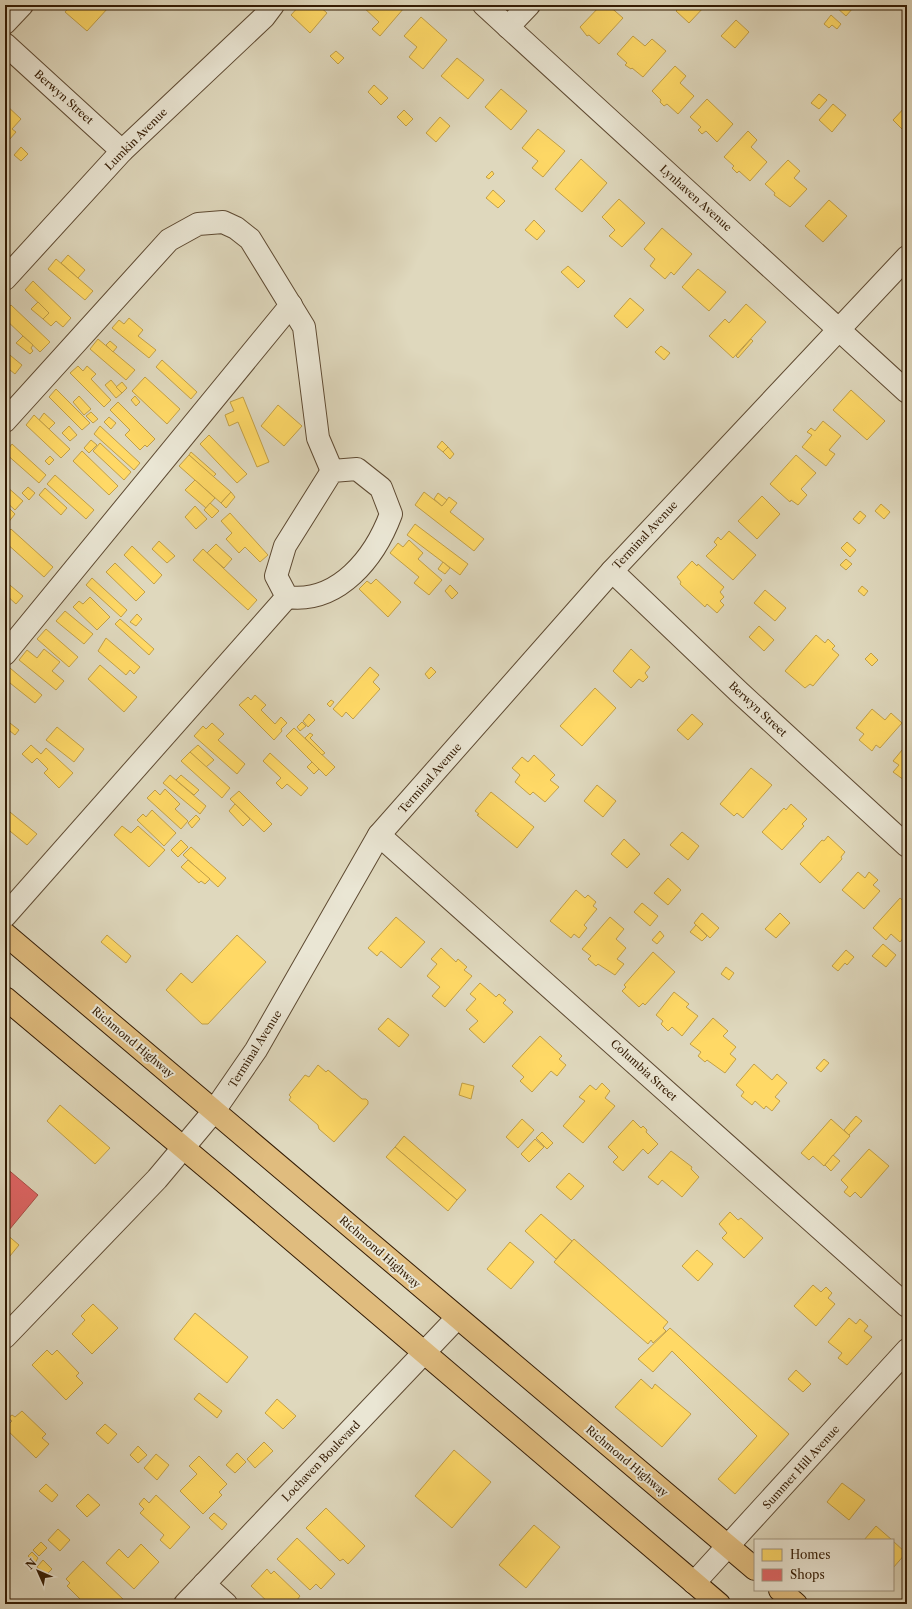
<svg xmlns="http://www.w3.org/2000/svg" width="912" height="1609" font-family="'Libre Caslon Text',serif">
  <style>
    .homes { fill: #ffd966; stroke: #c2a048 }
    .shops { fill: #e06666; stroke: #ac5048 }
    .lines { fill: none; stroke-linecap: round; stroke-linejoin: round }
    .minor-casing { stroke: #5e4a32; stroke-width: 24 }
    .major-casing { stroke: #331b03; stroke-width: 24 }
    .minor { stroke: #eae6d4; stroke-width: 22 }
    .major { stroke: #e0bc7e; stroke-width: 22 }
    .labels { text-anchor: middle; stroke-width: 4; stroke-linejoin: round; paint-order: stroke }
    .street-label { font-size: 11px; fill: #331b03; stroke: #eae6d4 }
  </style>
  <rect width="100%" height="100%" fill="#dfd8bd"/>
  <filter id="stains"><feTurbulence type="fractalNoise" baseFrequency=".005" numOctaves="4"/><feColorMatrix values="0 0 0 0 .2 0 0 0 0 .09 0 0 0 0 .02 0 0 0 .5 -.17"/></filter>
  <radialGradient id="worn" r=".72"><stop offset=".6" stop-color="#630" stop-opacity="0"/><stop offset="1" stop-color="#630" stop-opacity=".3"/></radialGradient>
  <g class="homes">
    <polygon points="71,5 104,5 108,8 87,31 65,12"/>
    <polygon points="194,5 205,5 200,10"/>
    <polygon points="300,5 318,5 327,13 310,33 291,15"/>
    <polygon points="361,5 400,5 404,8 380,36 372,29 379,22"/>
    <polygon points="601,5 608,5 623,18 599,44 589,35 587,36 580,27"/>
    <polygon points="682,5 703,5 705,6 689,23 676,11"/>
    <polygon points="837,5 849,5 853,8 846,16 836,7"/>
    <polygon points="831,15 841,24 837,29 832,25 829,28 824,24"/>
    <polygon points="421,17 447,40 423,69 409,57 417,47 404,36"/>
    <polygon points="736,20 749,32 735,48 721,36"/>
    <polygon points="633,36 645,46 652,39 666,51 643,77 632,68 631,69 625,65 627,63 617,54"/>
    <polygon points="336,51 344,58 338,64 330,56"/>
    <polygon points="457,58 484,80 468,99 441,76"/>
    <polygon points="675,66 686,76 680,83 694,96 678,114 667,104 664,106 660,102 661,100 652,91"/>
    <polygon points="374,85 388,98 381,105 368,92"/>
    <polygon points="501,89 527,111 511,130 485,107"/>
    <polygon points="819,94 827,100 819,109 811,103"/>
    <polygon points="707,99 733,124 717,142 706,131 702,134 698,130 701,127 690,117"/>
    <polygon points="5,104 21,119 12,129 16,132 9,140 5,137"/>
    <polygon points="833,104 846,115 832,132 819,120"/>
    <polygon points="907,105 907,134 893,120"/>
    <polygon points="404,110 413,119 406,126 397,117"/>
    <polygon points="440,117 450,126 436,142 426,133"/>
    <polygon points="538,129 565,151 543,177 532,168 538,161 522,148"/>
    <polygon points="748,131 757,140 751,147 767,162 750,181 739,171 737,173 732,168 734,166 724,157"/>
    <polygon points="21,147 28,154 21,161 14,155"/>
    <polygon points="581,159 607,183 582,212 555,189"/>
    <polygon points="788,160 800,171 794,178 807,189 790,207 774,195 775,193 765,184"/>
    <polygon points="492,171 494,174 489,179 486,177"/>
    <polygon points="493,190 505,201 498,208 486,198"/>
    <polygon points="619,199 645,223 622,247 609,236 615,230 602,217"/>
    <polygon points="829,200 847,216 823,242 805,226"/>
    <polygon points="534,220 545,231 537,240 525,230"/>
    <polygon points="662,228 692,254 674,275 671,272 665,279 650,266 655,259 644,249"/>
    <polygon points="68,255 85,270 78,278 61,263"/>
    <polygon points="56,259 93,291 85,300 48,269"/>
    <polygon points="568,266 585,281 578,288 561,272"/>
    <polygon points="698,269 726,292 709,311 682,287"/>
    <polygon points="33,281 71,318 63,327 56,321 51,326 43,319 49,313 25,290"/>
    <polygon points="630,298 644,310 627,328 614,316"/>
    <polygon points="38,302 49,313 43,319 31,309"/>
    <polygon points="746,304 766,322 733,358 709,336 725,319 729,323"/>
    <polygon points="11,305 50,342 40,352 5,319 5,311"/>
    <polygon points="129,318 143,330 138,336 156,350 149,358 112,328 119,320 124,324"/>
    <polygon points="5,320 9,325 5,328"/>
    <polygon points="23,336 33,345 31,348 33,351 30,354 16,343"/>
    <polygon points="98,339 135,370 126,380 90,349"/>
    <polygon points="751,339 753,341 738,358 736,356"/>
    <polygon points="110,341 117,347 113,352 106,345"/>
    <polygon points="661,346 670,353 664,360 655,352"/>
    <polygon points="5,351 22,365 15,374 10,370 5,376"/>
    <polygon points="162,360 197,392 191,399 156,367"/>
    <polygon points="78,366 83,371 87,366 96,374 91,379 111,400 104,407 70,373"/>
    <polygon points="145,377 180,409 167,424 132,391"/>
    <polygon points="111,380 122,393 116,398 105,385"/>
    <polygon points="122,382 127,388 122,393 116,387"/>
    <polygon points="56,389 90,423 82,430 49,397"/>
    <polygon points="851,390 885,421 867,440 833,410"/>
    <polygon points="79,396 91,409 84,415 73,402"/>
    <polygon points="135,396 140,402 136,406 131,400"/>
    <polygon points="243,397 269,462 257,467 238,422 229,426 225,415 234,411 230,402"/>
    <polygon points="118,402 155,439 147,447 145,445 140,450 125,435 130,430 110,410"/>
    <polygon points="278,405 302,426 284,446 261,426"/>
    <polygon points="91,412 98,419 93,423 86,416"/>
    <polygon points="44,413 55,423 49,429 39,420"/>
    <polygon points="34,415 70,449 61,458 26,425"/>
    <polygon points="109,417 116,423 111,429 104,422"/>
    <polygon points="823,421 841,436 829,450 835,454 826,466 802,447 812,435 807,432 811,428 815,431"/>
    <polygon points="69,426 77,435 70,441 62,433"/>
    <polygon points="100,426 140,463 134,470 94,434"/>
    <polygon points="209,435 247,474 237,483 200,444"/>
    <polygon points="91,440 97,445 89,453 84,448"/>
    <polygon points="442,441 448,447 443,452 437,447"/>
    <polygon points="100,443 131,472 124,480 93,451"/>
    <polygon points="12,444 46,475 39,483 5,453"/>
    <polygon points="448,447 454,454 450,459 443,452"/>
    <polygon points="82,451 118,486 109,495 73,461"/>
    <polygon points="191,452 216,474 213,477 189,455"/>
    <polygon points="189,455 231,492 221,503 179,466"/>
    <polygon points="796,455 816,473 801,489 807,495 798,505 791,500 790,502 770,484"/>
    <polygon points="50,456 54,460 49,465 45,461"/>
    <polygon points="55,475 94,510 86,519 47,484"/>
    <polygon points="195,480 215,498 206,508 185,490"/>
    <polygon points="5,485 23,501 15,510 5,501"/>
    <polygon points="28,487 35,493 29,500 22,493"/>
    <polygon points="45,488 67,508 61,515 39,495"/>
    <polygon points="231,492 235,497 226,508 221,503"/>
    <polygon points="424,492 442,506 449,497 457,503 450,512 484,539 474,551 415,505"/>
    <polygon points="438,493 447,500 442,506 434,499"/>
    <polygon points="762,496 780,514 757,539 738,521"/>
    <polygon points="210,503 219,511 212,518 204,510"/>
    <polygon points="881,504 890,512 884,519 875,511"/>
    <polygon points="195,506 207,519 196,529 185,517"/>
    <polygon points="9,508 15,514 7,524 5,522 5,512"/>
    <polygon points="860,511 866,516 859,524 853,519"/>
    <polygon points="230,513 268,555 260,562 245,547 239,553 226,539 232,533 221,521"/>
    <polygon points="415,524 468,564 460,575 407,535"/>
    <polygon points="11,529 53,567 44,577 5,542 5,535"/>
    <polygon points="729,531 756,555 733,580 706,556 717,545 714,542 718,537 721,540"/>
    <polygon points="409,540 423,553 418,559 442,580 429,595 414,583 419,577 390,553 398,543 403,547"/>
    <polygon points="159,541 175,556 167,563 152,549"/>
    <polygon points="847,542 856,550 850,557 841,548"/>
    <polygon points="216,544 232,559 224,568 207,553"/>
    <polygon points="132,546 162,575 154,584 124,555"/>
    <polygon points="203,549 257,600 248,610 193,560"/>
    <polygon points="846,559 852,564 846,570 840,565"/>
    <polygon points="692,561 697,566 698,564 724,587 720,592 724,597 720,601 724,605 717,613 707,604 705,607 680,584 681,582 677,577"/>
    <polygon points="443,562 450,568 445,574 438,569"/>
    <polygon points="115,563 145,592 136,601 106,572"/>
    <polygon points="92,578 127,610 121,617 86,585"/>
    <polygon points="376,579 401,602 388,617 359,589 367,581 371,584"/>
    <polygon points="5,581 23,596 16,604 5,594"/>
    <polygon points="450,585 458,593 452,599 445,591"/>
    <polygon points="862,586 868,591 864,596 858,591"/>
    <polygon points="765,590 786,608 775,621 754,603"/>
    <polygon points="90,597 110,617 97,630 73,607 79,601 83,604"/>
    <polygon points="65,611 93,634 84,644 56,621"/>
    <polygon points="137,614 142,619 136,626 130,622"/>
    <polygon points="120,619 154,649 149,655 115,624"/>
    <polygon points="759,626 774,640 764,651 749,637"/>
    <polygon points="46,629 78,657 69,667 37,639"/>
    <polygon points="816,635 825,643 828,639 835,646 832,649 839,655 813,686 810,684 805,688 785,671"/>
    <polygon points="106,638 140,667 134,674 130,670 126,675 98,651"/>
    <polygon points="44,649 60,662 52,671 64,681 56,690 19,660 27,650 37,658"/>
    <polygon points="631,649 650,667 645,673 648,677 643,682 639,679 631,688 613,671"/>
    <polygon points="871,653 878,660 872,666 865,659"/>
    <polygon points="100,665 137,697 124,712 88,679"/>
    <polygon points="370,667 379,675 373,682 380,689 353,719 346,712 342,717 333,709"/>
    <polygon points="431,667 436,672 429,679 425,674"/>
    <polygon points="10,668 42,695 35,703 5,679 5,674"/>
    <polygon points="595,688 616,708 582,746 560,726"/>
    <polygon points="255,695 266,705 261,710 275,724 281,717 287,723 281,729 282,731 274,740 239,705 248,697 251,700"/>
    <polygon points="331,700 334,702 330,707 327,704"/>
    <polygon points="872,709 885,720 891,713 902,723 880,748 876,745 872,751 859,740 864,734 856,728"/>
    <polygon points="309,714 315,720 308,727 303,721"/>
    <polygon points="692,714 703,724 688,740 677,730"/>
    <polygon points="6,720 19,730 15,735 5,727"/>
    <polygon points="302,722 306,726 300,731 297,727"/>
    <polygon points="212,723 224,734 218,740 245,764 237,774 194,736 203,726 206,729"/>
    <polygon points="57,727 84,749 74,762 46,740"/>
    <polygon points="294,728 335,767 326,776 286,736"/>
    <polygon points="310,733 313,735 310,738 325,753 322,755 305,738"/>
    <polygon points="907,744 907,776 904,780 893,772 899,765 893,761"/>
    <polygon points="31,745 41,754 46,748 73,773 59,788 44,773 48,769 37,758 32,763 22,754"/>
    <polygon points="198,745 214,760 206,767 190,752"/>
    <polygon points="190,752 230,788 222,798 181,761"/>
    <polygon points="270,753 308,788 301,796 287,784 282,789 276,783 281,778 263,761"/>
    <polygon points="534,755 555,775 550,780 559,787 545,802 533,792 530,795 515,782 520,775 512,768 522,757 528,762"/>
    <polygon points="312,762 319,769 314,774 307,767"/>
    <polygon points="751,768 772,785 743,818 737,813 734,816 720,804"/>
    <polygon points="170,775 206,806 200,814 163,783"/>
    <polygon points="181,775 199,790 194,795 176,780"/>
    <polygon points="597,785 616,801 603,817 584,801"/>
    <polygon points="165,789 180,804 175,809 188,821 181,829 147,798 155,790 160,795"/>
    <polygon points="239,791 272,824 264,832 230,799"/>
    <polygon points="491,792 534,827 517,848 477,815 479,814 475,811"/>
    <polygon points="235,804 250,819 243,826 229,811"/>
    <polygon points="791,804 807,819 802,824 804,826 782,850 762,832 784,808 786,810"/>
    <polygon points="5,808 37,834 27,845 5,827"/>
    <polygon points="152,810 176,833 164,846 137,820 143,814 146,817"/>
    <polygon points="196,815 200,819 192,828 188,823"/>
    <polygon points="122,826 131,833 138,826 165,850 149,867 114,835"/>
    <polygon points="682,832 699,846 688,860 670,845"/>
    <polygon points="828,836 845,852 841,857 842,859 820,883 800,864 822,840 824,841"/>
    <polygon points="624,839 640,854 627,868 611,854"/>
    <polygon points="181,840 188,847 178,857 171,850"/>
    <polygon points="191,847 226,878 218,887 183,855"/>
    <polygon points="188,860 210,879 205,884 201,881 199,883 181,867"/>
    <polygon points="858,872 865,878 869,872 878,880 873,885 880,891 864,909 842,890"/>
    <polygon points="668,878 681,890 668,905 654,893"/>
    <polygon points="576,890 585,898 588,895 596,902 593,906 597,909 584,925 587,928 579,938 574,934 571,938 550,921"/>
    <polygon points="900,898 907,904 907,934 900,942 891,934 886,940 873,928"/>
    <polygon points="642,903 658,916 650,926 634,912"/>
    <polygon points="702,913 719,928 710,938 694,923"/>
    <polygon points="780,913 790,923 776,938 765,929"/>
    <polygon points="396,917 425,942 401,968 381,951 377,956 368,948"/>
    <polygon points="610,917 624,929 616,939 626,948 617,959 624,964 615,975 598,964 596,966 588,959 591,956 582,949"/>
    <polygon points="696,925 707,936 702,941 690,932"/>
    <polygon points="660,931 664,936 657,944 652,940"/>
    <polygon points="107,935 131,956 126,963 101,942"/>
    <polygon points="237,935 266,962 208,1024 202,1024 166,990 181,973 192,983"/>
    <polygon points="883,944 896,955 886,967 872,956"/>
    <polygon points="441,948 456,962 458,959 467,967 464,970 472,976 445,1007 432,996 440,987 427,976 437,964 431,959"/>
    <polygon points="846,950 854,957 847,965 845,963 838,971 832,966"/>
    <polygon points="653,952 675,972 645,1005 643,1003 639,1007 622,991 626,987 624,985"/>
    <polygon points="726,967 734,973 729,980 721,974"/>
    <polygon points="480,983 496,997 499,994 506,1000 503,1003 513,1012 484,1043 469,1029 478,1021 466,1010 476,999 470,994"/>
    <polygon points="674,992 689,1004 686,1007 698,1016 682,1036 672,1027 668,1031 661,1024 663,1021 656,1015"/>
    <polygon points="388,1018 409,1035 399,1047 378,1029"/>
    <polygon points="713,1018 728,1031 723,1036 736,1047 730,1054 736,1059 725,1073 707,1060 705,1062 698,1056 701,1052 690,1044"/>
    <polygon points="540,1036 562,1056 559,1059 566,1065 557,1076 551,1071 532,1092 520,1081 524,1077 512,1066"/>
    <polygon points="824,1059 829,1063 821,1072 816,1068"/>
    <polygon points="754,1064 772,1080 777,1074 787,1083 775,1097 780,1101 772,1111 766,1106 764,1109 755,1101 752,1105 741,1096 744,1092 736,1085"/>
    <polygon points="318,1065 326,1072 328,1070 362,1099 366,1099 368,1101 368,1104 334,1142 319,1129 318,1125 289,1100 291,1097 289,1095 305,1075 309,1077"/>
    <polygon points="462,1083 474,1086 471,1099 459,1095"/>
    <polygon points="602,1083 610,1091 605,1098 615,1106 583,1143 563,1126 585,1101 579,1097 590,1085 596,1090"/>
    <polygon points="60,1105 110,1148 95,1164 47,1121"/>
    <polygon points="856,1116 862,1121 849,1135 844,1130"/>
    <polygon points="522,1119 534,1130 518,1148 506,1137"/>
    <polygon points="831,1119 850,1136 824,1166 813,1156 809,1160 801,1153"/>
    <polygon points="633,1120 641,1128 643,1126 647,1130 646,1132 658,1144 648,1154 643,1149 623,1171 613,1162 618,1157 608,1147"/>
    <polygon points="542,1132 553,1143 547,1149 536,1138"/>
    <polygon points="404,1136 466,1190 457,1200 395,1147"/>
    <polygon points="535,1139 544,1147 529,1162 521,1154"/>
    <polygon points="395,1147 457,1200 448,1211 386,1157"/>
    <polygon points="869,1149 889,1166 861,1198 855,1192 850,1197 844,1192 848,1187 841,1180"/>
    <polygon points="671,1151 692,1167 691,1169 699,1177 682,1197 662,1180 658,1185 648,1177"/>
    <polygon points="833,1155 840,1161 831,1171 825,1165"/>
    <polygon points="569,1173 584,1186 571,1200 556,1187"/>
    <polygon points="730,1212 738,1220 741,1218 763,1238 744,1258 722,1238 727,1233 719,1224"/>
    <polygon points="541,1214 572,1241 556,1259 525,1231"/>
    <polygon points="5,1233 19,1245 5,1262"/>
    <polygon points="907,1237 907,1246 902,1242"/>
    <polygon points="574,1239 668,1322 663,1328 666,1331 653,1343 651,1340 648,1344 554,1262"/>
    <polygon points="510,1242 534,1262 511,1289 487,1269"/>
    <polygon points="697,1250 713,1264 698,1281 682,1266"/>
    <polygon points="813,1285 821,1292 826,1287 832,1293 828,1298 835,1304 816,1326 794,1306"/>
    <polygon points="93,1304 118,1328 92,1354 72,1334 85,1320 81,1316"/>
    <polygon points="195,1313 248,1357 227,1383 174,1339"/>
    <polygon points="849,1318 856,1324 860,1319 868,1326 864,1331 872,1337 847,1365 838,1358 842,1353 828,1342"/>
    <polygon points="670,1328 789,1434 735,1494 718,1479 757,1436 672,1351 653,1372 638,1359"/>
    <polygon points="47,1350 52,1355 57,1350 79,1373 76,1376 83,1383 66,1400 32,1365"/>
    <polygon points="796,1370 811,1384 803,1392 788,1379"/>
    <polygon points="641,1379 652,1389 655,1384 691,1414 662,1447 615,1407"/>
    <polygon points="199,1393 222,1411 217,1418 194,1399"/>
    <polygon points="277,1399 296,1416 283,1429 265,1413"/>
    <polygon points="22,1411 46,1434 42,1438 49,1444 36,1458 5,1428 12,1421 8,1418 12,1415 15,1417"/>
    <polygon points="105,1424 117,1434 108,1444 96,1433"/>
    <polygon points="264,1442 273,1451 255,1468 247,1459"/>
    <polygon points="138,1446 147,1455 138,1463 130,1455"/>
    <polygon points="454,1450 491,1482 452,1528 415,1496"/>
    <polygon points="237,1453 246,1462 235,1473 226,1465"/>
    <polygon points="156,1454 169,1465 157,1480 144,1468"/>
    <polygon points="199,1456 227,1484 219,1492 222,1495 203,1514 180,1491 197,1474 189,1466"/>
    <polygon points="842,1483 865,1500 849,1520 827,1502"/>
    <polygon points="46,1484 58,1495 52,1502 39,1491"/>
    <polygon points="88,1494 100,1505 87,1517 76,1506"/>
    <polygon points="156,1495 190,1527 170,1549 160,1540 164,1535 140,1513 144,1509 139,1504 144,1498 149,1503"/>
    <polygon points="326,1508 365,1546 348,1564 343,1559 340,1561 306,1528"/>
    <polygon points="214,1513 227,1524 222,1530 209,1518"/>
    <polygon points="534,1525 560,1547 526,1588 499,1565"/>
    <polygon points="876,1526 892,1540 864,1540"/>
    <polygon points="58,1529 70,1540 60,1551 48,1540"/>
    <polygon points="297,1538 335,1574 321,1589 316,1584 310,1590 277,1559"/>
    <polygon points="893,1541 906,1553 893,1568"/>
    <polygon points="41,1542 47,1548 39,1556 33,1550"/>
    <polygon points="141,1544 159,1562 134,1589 106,1563 119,1549 128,1558"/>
    <polygon points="32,1552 38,1558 35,1563 28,1556"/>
    <polygon points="43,1560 52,1569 46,1575 37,1567"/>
    <polygon points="83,1561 124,1600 121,1604 80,1604 82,1601 67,1586 70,1583 66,1579"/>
    <polygon points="267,1569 271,1574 274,1571 300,1596 297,1600 301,1604 270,1604 251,1586"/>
  </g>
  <polygon class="shops" points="5,1167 38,1195 9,1230 5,1227"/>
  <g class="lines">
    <defs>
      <g id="minor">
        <polyline points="484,5 907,392"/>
        <polyline points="5,23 22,5"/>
        <polyline points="508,27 529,5"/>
        <polyline points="5,44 122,151"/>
        <polyline points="5,279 122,151 264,17 273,5"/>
        <polyline points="5,421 169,240 198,224 223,222 236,228 250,239 304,327 318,438 332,471"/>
        <path d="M357,469L381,488L391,514C375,557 339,604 287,597L276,576L285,546L332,471Z"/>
        <polyline points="612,571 739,692 907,846"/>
        <polyline points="5,654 291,305"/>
        <polyline points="379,835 907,1306"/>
        <polyline points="5,916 287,597"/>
        <polyline points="5,1337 157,1179 214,1111 256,1050 379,835 612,571 907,257"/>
        <polyline points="694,1583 907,1350"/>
        <polyline points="204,1584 226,1604"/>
        <polyline points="185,1604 457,1318"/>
      </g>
      <g id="major">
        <polyline points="5,934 755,1569"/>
        <polyline points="5,998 223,1181 719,1604"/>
        <polyline points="780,1590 796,1604"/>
      </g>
    </defs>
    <use href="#minor" class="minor-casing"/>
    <use href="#major" class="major-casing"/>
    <use href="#minor" class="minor"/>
    <use href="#major" class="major"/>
  </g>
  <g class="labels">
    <g class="street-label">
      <text transform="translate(64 97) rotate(42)" y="4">Berwyn Street</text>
      <text transform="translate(136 139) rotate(-45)" y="4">Lumkin Avenue</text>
      <text transform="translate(696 198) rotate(42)" y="4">Lynhaven Avenue</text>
      <text transform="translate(645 535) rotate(-47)" y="4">Terminal Avenue</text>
      <text transform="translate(758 709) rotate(43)" y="4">Berwyn Street</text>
      <text transform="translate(430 778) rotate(-49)" y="4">Terminal Avenue</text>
      <text transform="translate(133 1042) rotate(40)" y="4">Richmond Highway</text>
      <text transform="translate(255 1049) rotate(-58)" y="4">Terminal Avenue</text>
      <text transform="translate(644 1070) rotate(42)" y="4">Columbia Street</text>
      <text transform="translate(380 1252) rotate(41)" y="4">Richmond Highway</text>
      <text transform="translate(321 1461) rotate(-46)" y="4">Lochaven Boulevard</text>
      <text transform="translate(627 1461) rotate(40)" y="4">Richmond Highway</text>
      <text transform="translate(801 1467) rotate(-48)" y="4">Summer Hill Avenue</text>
    </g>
  </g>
  <rect width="912" height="1609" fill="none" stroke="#dfd8bd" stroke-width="20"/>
  <rect x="6" y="6" width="900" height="1597" fill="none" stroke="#331b03" stroke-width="2"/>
  <rect x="10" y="10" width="892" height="1589" fill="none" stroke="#331b03"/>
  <rect x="754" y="1539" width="140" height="52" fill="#eae6d4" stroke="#a19580"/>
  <rect x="762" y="1549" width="20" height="12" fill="#ffd966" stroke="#a19580"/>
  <text x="790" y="1559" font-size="12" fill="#331b03">Homes</text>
  <rect x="762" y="1569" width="20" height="12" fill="#e06666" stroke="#a19580"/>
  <text x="790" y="1579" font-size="12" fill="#331b03">Shops</text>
  <g transform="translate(38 1571) rotate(315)" stroke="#eae6d4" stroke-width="3" paint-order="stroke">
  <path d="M0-3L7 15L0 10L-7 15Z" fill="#331b03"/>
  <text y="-6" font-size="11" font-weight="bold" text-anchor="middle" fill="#331b03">N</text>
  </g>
  <rect width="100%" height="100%" filter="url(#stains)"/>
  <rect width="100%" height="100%" fill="url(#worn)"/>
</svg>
